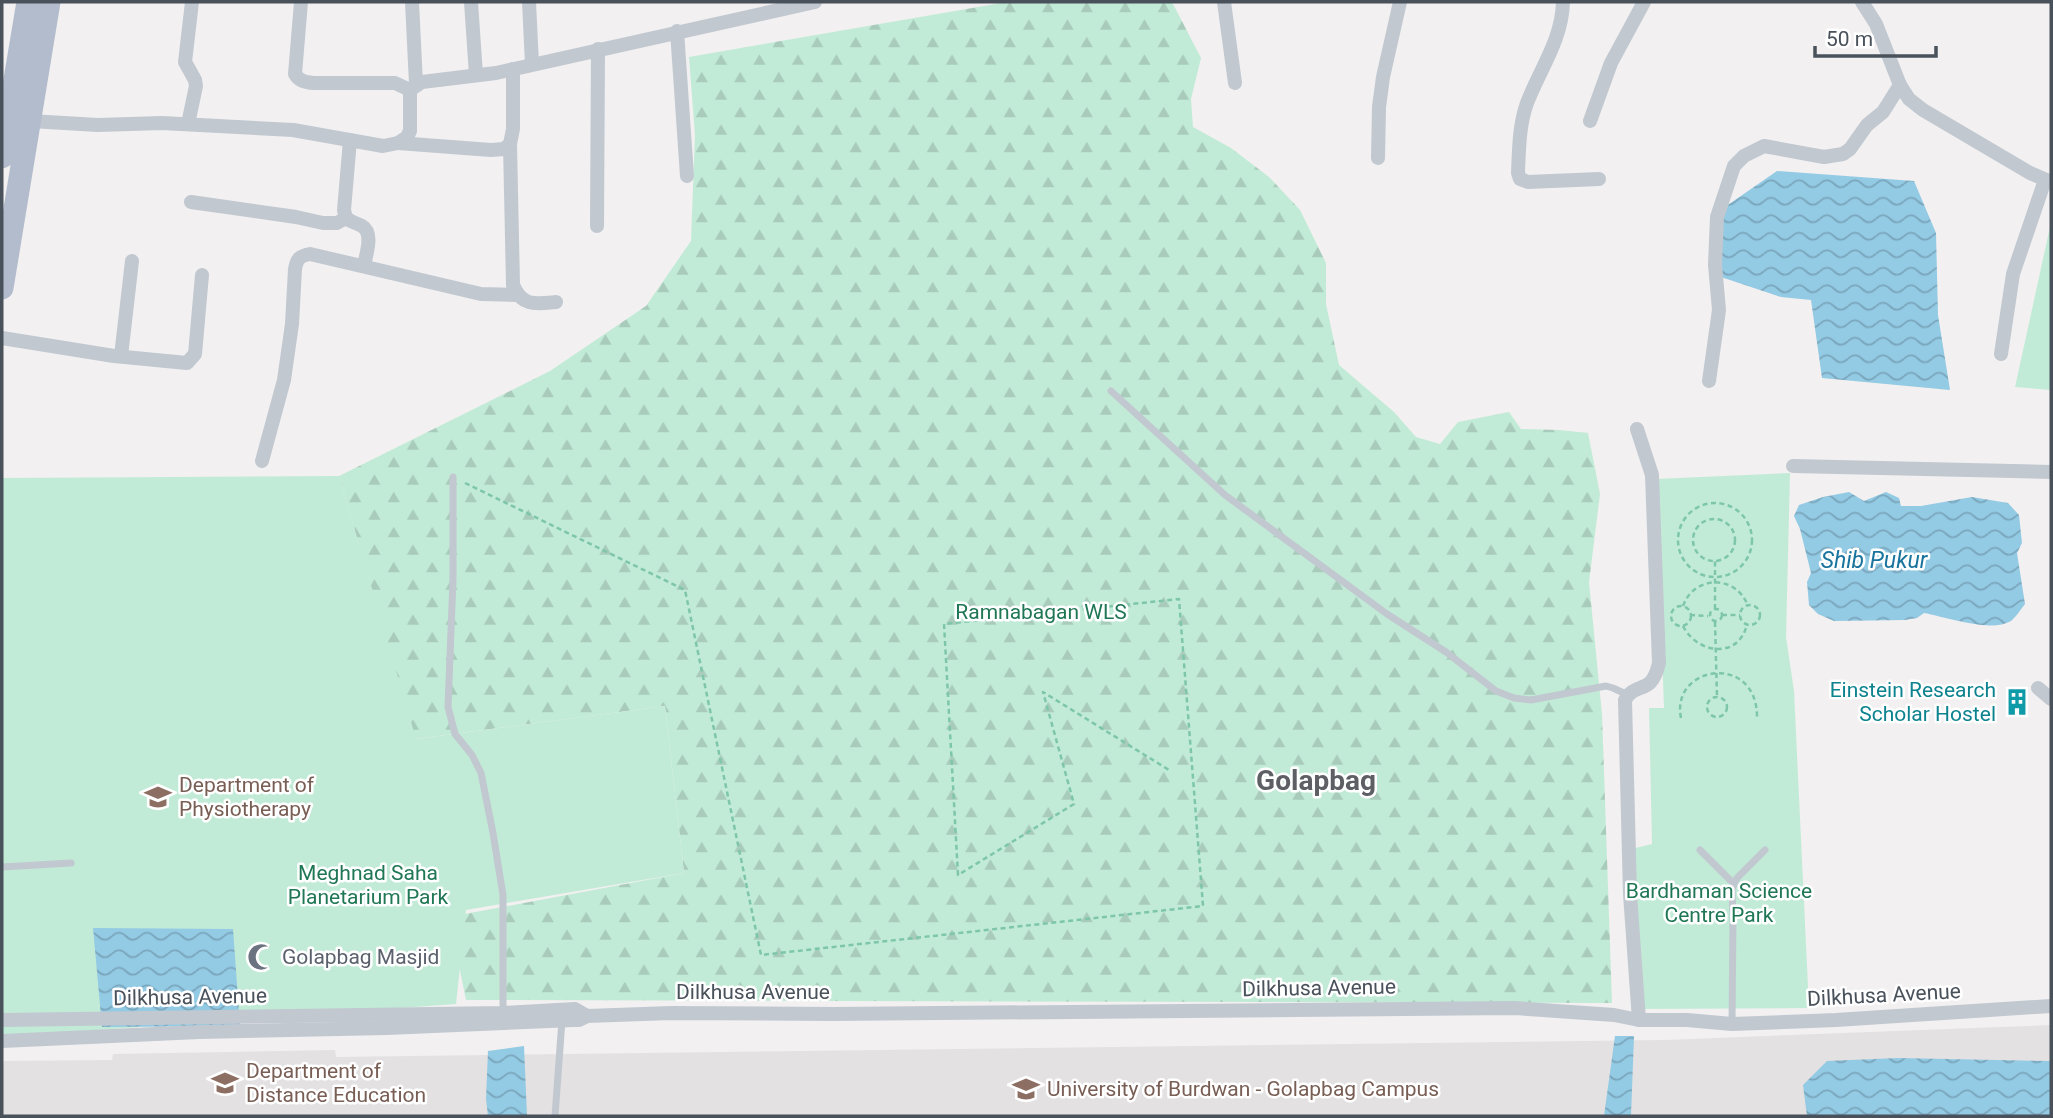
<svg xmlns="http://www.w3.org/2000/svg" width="2053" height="1118" font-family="Roboto,sans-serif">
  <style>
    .education { fill: #e3e1e1 }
    .forest { fill: url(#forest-firs) }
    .park { fill: #c2ebd7 }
    .water { fill: url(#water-waves) }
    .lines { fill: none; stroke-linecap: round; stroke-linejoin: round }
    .path { stroke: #7dc6aa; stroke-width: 2.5; stroke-dasharray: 5 3.5; stroke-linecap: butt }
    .service { stroke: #c1c8d0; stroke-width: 7 }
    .minor { stroke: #c1c8d0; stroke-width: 14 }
    .primary { stroke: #b2bccc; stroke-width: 23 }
    .labels { text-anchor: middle; stroke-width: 5; stroke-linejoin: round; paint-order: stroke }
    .park-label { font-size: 21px; fill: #1f7755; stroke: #fff }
    .culture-label { font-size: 21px; fill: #0d838f; stroke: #fff; text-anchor: end }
    .education-label { font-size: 21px; fill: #785e54; stroke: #fff; text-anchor: start }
    .worship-label { font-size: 21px; fill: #5b616d; stroke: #fff; text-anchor: start }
    .street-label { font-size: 21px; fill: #49515b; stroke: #fff }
    .water-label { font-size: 23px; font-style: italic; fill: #19749e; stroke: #fff }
    .district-label { font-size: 28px; font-weight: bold; fill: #5d5f64; stroke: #fff }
  </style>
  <defs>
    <pattern id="forest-firs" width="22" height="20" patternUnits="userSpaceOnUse" patternTransform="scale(1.75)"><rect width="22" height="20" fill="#c2ebd7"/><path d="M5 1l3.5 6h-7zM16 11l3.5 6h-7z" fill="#a8cbbb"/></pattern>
    <pattern id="water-waves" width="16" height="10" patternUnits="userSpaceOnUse" patternTransform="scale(1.75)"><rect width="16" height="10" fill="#93cae4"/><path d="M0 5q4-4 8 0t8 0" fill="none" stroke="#7aa6bc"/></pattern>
  </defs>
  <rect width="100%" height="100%" fill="#f2f0f0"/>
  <polygon class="education" points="2051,1025 2051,1116 2,1116 2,1061 112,1060 113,1054 335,1050 336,1057 1665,1040"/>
  <polygon class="forest" points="1007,2 1172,2 1201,58 1191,99 1193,127 1231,148 1269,177 1300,210 1326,263 1326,304 1339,365 1394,412 1416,437 1440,444 1458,422 1509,412 1521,429 1559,430 1588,433 1600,494 1589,582 1602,714 1612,1003 466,1000 449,917 684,873 665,706 415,739 339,476 550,371 646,306 691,241 695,135 689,57"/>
  <g class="park">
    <polygon points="2050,227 2051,390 2015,387"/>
    <polygon points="1790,473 1786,637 1794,691 1809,1008 1639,1009 1631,849 1652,844 1649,708 1664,708 1656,479"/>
    <polygon points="339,476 416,739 665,706 684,873 466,910 456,1004 2,1037 2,478"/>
  </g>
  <g class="water">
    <polygon points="1777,171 1914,181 1936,233 1938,315 1950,390 1822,378 1811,300 1781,297 1721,277 1719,211"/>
    <path d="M1849,492L1864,501L1886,492L1899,498L1901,506H1921L1972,497L2008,503L2019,515L2022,543L2017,553L2025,604C2021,609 2016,617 2011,621C1990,633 1947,617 1924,613L1917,618L1905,620L1834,621L1818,614L1809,605L1807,582L1811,573L1800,529L1794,516L1799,505L1823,497Z"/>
    <polygon points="93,928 233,929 240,1026 102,1027"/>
    <polygon points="1615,1036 1634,1036 1631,1116 1604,1116"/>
    <polygon points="524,1046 527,1116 488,1116 486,1099 488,1051"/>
    <polygon points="1898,1058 2051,1061 2051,1116 1807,1116 1803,1085 1827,1061"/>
  </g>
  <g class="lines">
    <g class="path">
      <polyline points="465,483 685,590 761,955 1203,906 1179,599 944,624 958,875 1074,804 1043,692 1169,770"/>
      <circle cx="1715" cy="540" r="37"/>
      <circle cx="1714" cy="540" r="21"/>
      <circle cx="1750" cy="615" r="10"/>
      <path d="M1683,606C1694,575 1736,574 1748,606"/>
      <circle cx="1681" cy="616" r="10"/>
      <circle cx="1716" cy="615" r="6"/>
      <polyline points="1715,609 1715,561"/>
      <polyline points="1690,615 1708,616"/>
      <polyline points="1722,615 1740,615"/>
      <polyline points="1715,622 1717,697"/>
      <path d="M1683,626C1697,654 1739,660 1747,624"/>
      <circle cx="1717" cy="707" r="10"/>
      <path d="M1681,718C1670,665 1758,652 1757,718"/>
    </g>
    <g class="service">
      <polyline points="1111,391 1225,495 1387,614 1446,652 1496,691 1514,698 1531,700 1606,686 1613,688 1628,695"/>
      <polyline points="453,477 453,580 448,707 455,734 472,755 481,773 493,833 503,895 503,1015"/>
      <polyline points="1700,850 1733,883"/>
      <polyline points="2,867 71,863"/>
      <polyline points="1732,1024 1733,919 1732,889 1737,878 1765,850"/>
      <polyline points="555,1116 562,1020"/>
    </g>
    <g class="minor">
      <path d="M301,2L295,74C299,81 305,82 313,83H395L410,90"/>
      <polyline points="412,2 416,84"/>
      <polyline points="471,2 476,75"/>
      <polyline points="529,2 532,64"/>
      <polyline points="1224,2 1235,83"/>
      <path d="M1563,2C1562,40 1540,69 1527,103C1519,125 1519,150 1518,173L1520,179L1528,182L1599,179"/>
      <polyline points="1862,2 1876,24 1900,85 1909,99 1923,110 2030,173 2051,182"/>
      <polyline points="677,31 687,176"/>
      <polyline points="30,121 98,125 162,123 293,130 383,146 398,143 407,137 410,131 410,90 422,82 496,73 815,2"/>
      <polyline points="1590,121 1611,63 1644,2"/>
      <polyline points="188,124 196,86 195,80 185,62 192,2"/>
      <path d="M350,140L344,210L346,218C351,222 356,223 362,226C374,233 366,254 364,266"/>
      <polyline points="398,143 491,150 504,149 510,144 513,129 513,69"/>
      <path d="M510,144L513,285C522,307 536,304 556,302"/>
      <polyline points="1378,158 1379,107 1383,77 1400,2"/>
      <polyline points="191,202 296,217 323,223 337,223 346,218"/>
      <polyline points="597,226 598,49"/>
      <polyline points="2,338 114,356 187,363 195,354 202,275"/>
      <polyline points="2001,354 2013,274 2045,180"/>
      <polyline points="121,356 132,261"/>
      <polyline points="1709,381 1719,310 1715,265 1717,217 1734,166 1744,156 1764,146 1824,157 1843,154 1850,149 1867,125 1883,112 1900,85"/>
      <path d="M1637,429L1652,475L1659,663C1651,697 1637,680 1625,700L1630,894L1639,1020"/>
      <path d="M262,461L284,380L292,324L295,269C297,258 300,256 310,254L481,294L517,295"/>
      <polyline points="1793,466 2051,472"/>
      <polyline points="2038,688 2051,699"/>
      <polyline points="2,1020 503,1013 575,1009 587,1016"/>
      <polyline points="2,1041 199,1032 387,1028 573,1020 579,1020 587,1016 671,1013 833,1014 1514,1008 1614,1015 1639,1020 1687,1020 1732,1024 1836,1020 2051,1006"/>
    </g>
    <g class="primary">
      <polyline points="2,157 28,2"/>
      <polyline points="2,288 49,2"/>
    </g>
  </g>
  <defs>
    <symbol id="building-bare" viewBox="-9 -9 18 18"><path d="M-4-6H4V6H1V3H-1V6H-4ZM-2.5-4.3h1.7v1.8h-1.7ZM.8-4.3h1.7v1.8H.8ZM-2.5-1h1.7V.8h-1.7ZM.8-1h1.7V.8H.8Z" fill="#0f9aa8" stroke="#fff" stroke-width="2.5" paint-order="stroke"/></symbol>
    <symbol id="university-bare" viewBox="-9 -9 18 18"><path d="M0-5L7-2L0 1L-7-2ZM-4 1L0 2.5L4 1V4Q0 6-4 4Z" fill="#8d6e63" stroke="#fff" stroke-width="2.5" paint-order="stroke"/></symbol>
    <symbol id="mosque-bare" viewBox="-9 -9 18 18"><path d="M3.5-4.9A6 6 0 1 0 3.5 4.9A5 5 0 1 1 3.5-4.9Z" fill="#6b7280" stroke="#fff" stroke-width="2.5" paint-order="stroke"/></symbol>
  </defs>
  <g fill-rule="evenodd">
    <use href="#building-bare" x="1998" y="683" width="38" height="38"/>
    <use href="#university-bare" x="139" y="778" width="38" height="38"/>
    <use href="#mosque-bare" x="242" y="938" width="38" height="38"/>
    <use href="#university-bare" x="206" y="1064" width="38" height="38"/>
    <use href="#university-bare" x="1007" y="1070" width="38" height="38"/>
  </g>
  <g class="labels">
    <g class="park-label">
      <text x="1041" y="619">Ramnabagan WLS</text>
      <text x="368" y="880">Meghnad Saha<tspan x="368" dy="24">Planetarium Park</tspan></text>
      <text x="1719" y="898">Bardhaman Science<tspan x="1719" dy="24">Centre Park</tspan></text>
    </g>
    <g class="culture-label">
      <text x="1996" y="697">Einstein Research<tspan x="1996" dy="24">Scholar Hostel</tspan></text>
    </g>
    <g class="education-label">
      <text x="179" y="792">Department of<tspan x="179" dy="24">Physiotherapy</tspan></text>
      <text x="246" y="1078">Department of<tspan x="246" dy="24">Distance Education</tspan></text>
      <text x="1047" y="1096">University of Burdwan - Golapbag Campus</text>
    </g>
    <g class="worship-label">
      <text x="282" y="964">Golapbag Masjid</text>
    </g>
    <g class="street-label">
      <text transform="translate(1319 988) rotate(-1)" y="7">Dilkhusa Avenue</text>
      <text x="753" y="999">Dilkhusa Avenue</text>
      <text transform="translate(1884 995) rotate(-3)" y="7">Dilkhusa Avenue</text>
      <text transform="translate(190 997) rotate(-1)" y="7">Dilkhusa Avenue</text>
    </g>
    <g class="water-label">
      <text x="1874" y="568">Shib Pukur</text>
    </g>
    <g class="district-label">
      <text x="1316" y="790">Golapbag</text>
    </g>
  </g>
  <rect width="2053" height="1118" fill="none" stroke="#49515b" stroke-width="7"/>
  <path d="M1815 46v10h121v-10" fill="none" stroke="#49515b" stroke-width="3.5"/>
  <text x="1826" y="46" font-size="21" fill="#49515b" stroke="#ffffff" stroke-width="5" paint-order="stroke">50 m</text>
</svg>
